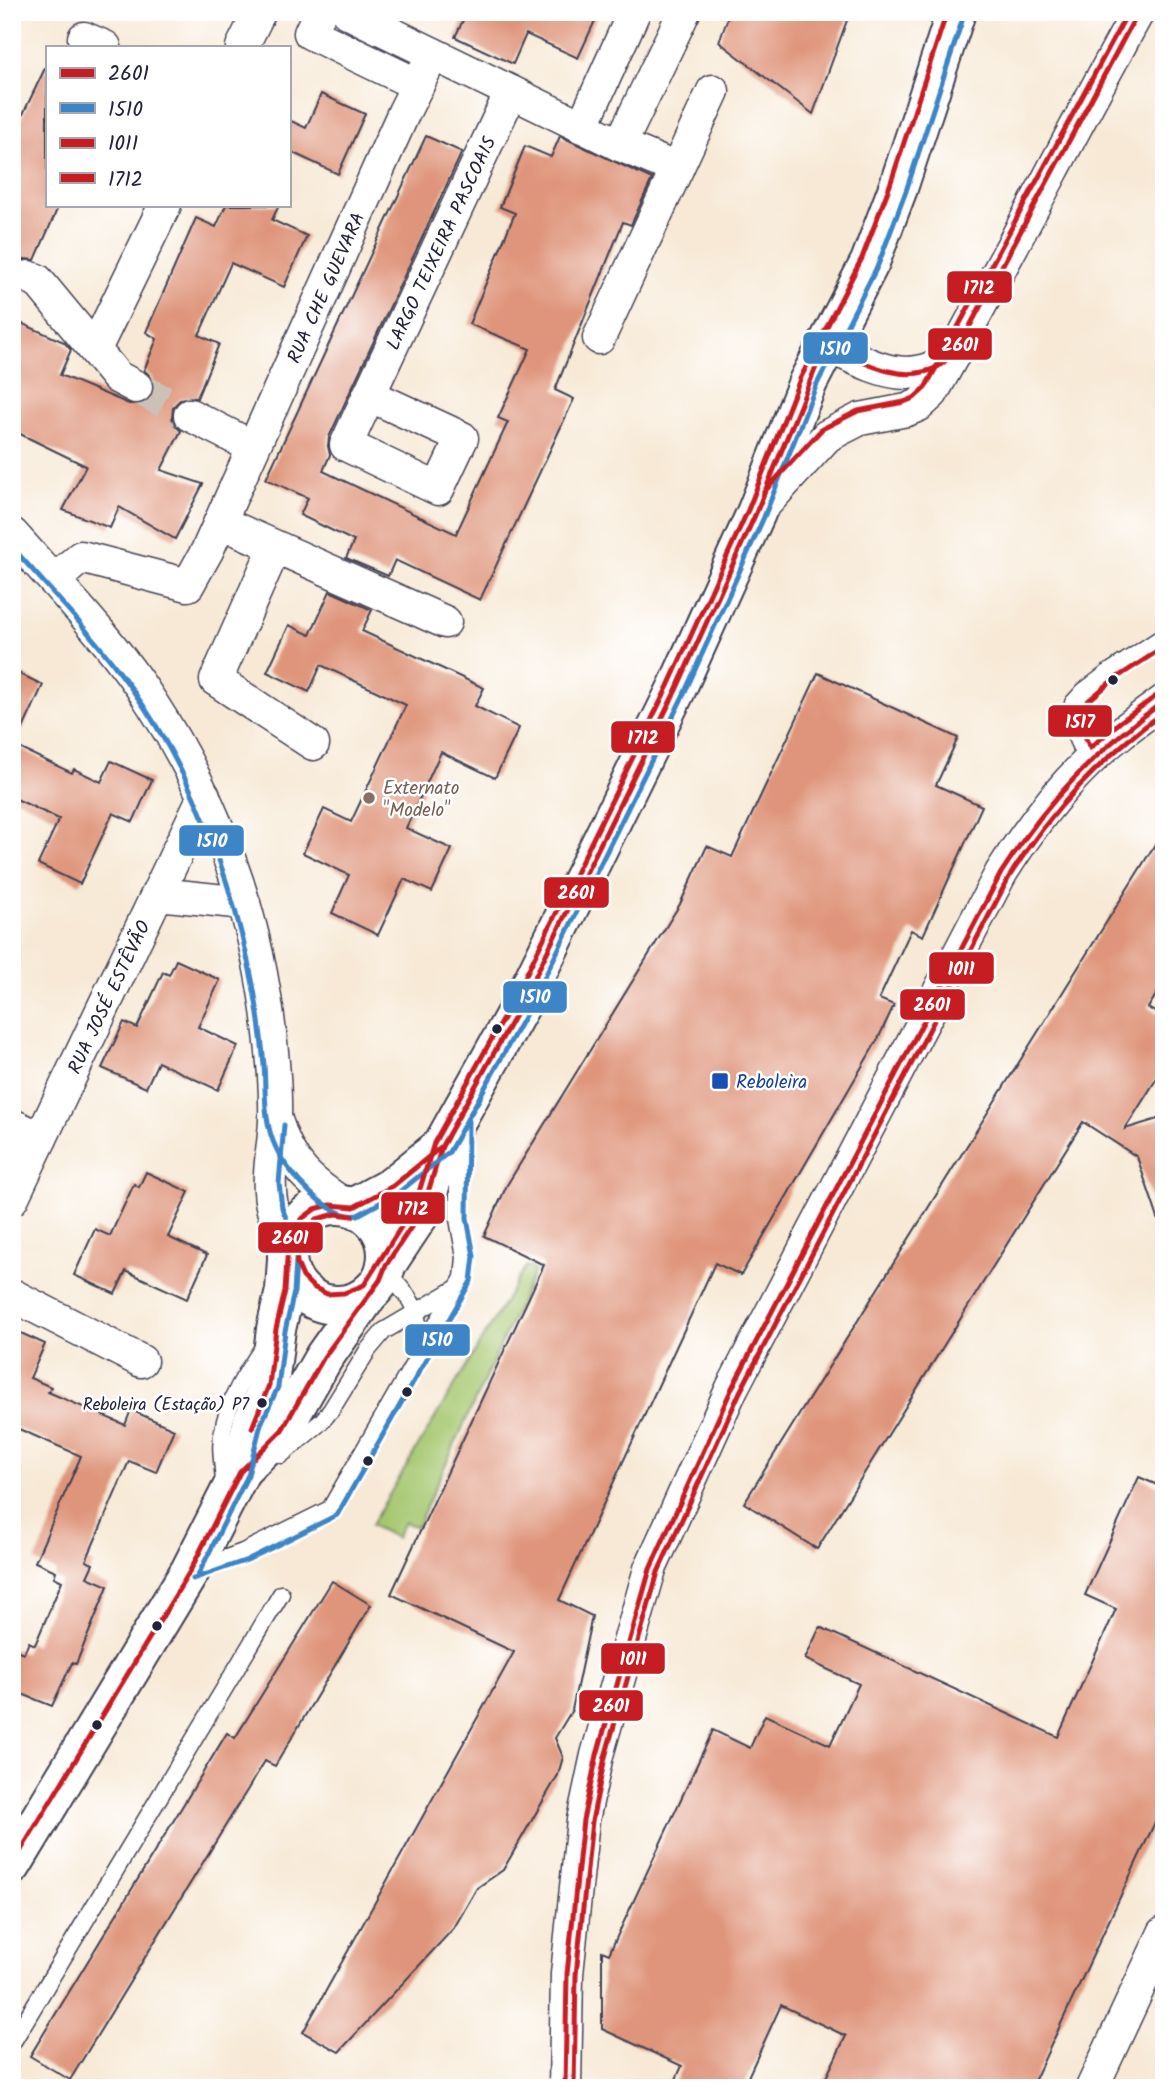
<svg xmlns="http://www.w3.org/2000/svg" width="1176" height="2100" font-family="Kalam,sans-serif">
  <style>
    .green { fill: #a6c770; stroke: #647456; stroke-width: 2 }
    .building { fill: #df957b }
    .lines { fill: none; stroke-linecap: round; stroke-linejoin: round }
    .minor-tunnel { stroke: #ccc1b7; stroke-width: 32; stroke-dasharray: 32 16; stroke-linecap: butt }
    .service-casing { stroke: #424052; stroke-width: 19 }
    .minor-casing { stroke: #424052; stroke-width: 35 }
    .tertiary-casing { stroke: #424052; stroke-width: 42 }
    .service { stroke: #fff; stroke-width: 16 }
    .minor { stroke: #fff; stroke-width: 32 }
    .tertiary { stroke: #fff; stroke-width: 38 }
    .bus-1-casing { stroke: #fff; stroke-width: 10 }
    .bus-2-casing { stroke: #fff; stroke-width: 10 }
    .bus-3-casing { stroke: #fff; stroke-width: 10 }
    .bus-4-casing { stroke: #fff; stroke-width: 10 }
    .bus-5-casing { stroke: #fff; stroke-width: 10 }
    .bus-1 { stroke: #c61d23; stroke-width: 5 }
    .bus-2 { stroke: #3d85c6; stroke-width: 5 }
    .bus-3 { stroke: #c61d23; stroke-width: 5 }
    .bus-4 { stroke: #c61d23; stroke-width: 5 }
    .bus-5 { stroke: #c61d23; stroke-width: 5 }
    .bus-dot { fill: #22223b; stroke: #fff; stroke-width: 2.5 }
    .education-dot { fill: #8d6e63; stroke: #fff; stroke-width: 2.5 }
    .transit-dot { fill: #1a4fb4; stroke: #fff; stroke-width: 2.5 }
    .labels { text-anchor: middle; stroke-width: 5; stroke-linejoin: round; paint-order: stroke }
    .bus-label { font-size: 17px; fill: #22223b; stroke: #fff; text-anchor: end }
    .street-label { font-size: 19px; fill: #22223b; stroke: #fff }
    .education-label { font-size: 19px; fill: #785e54; stroke: #fff; text-anchor: start }
    .transit-label { font-size: 19px; fill: #164399; stroke: #fff; text-anchor: start }
    .line-badge { stroke: #fff; stroke-width: 2.5 }
    .badge-label { font-size: 19px; text-anchor: middle; font-weight: bold; fill: #fff }
  </style>
  <rect width="100%" height="100%" fill="#fff"/>
  <filter id="ink" filterUnits="userSpaceOnUse"><feTurbulence type="fractalNoise" baseFrequency=".0143" numOctaves="2"/><feDisplacementMap in="SourceGraphic" scale="14" xChannelSelector="R" yChannelSelector="G"/><feConvolveMatrix kernelMatrix="1 2 1 2 8 2 1 2 1" color-interpolation-filters="sRGB"/></filter>
  <filter id="wash" filterUnits="userSpaceOnUse"><feTurbulence type="fractalNoise" baseFrequency=".00686" numOctaves="4" result="noise"/><feDisplacementMap in="SourceGraphic" scale="28" xChannelSelector="R" yChannelSelector="G"/><feGaussianBlur stdDeviation="1.57" result="paint"/><feColorMatrix in="noise" values="0 0 0 0 0 0 0 0 0 0 0 0 0 0 0 0 0 1.4 0 .05"/><feComposite in="paint" operator="in"/></filter>
  <g filter="url(#wash)">
    <rect width="100%" height="100%" fill="#f7e9d6"/>
    <polygon class="green" points="526,1266 535,1270 417,1527 404,1522 396,1538 371,1525"/>
    <g id="blocks">
      <g class="building">
        <polygon points="467,12 599,12 578,58 526,34 513,64 455,37"/>
        <polygon points="730,12 850,12 813,114 719,42"/>
        <polygon points="47,64 47,205 59,205 35,260 24,259 16,263 12,268 12,137"/>
        <polygon points="321,94 365,114 338,174 289,151 289,120 306,128"/>
        <polygon points="426,136 462,152 329,437 328,446 330,455 323,471 456,534 508,422 498,418 530,349 469,324 515,213 500,207 525,146 551,157 560,136 652,179 631,225 623,222 555,390 574,399 480,600 395,560 388,576 346,558 354,541 300,515 308,498 266,479"/>
        <polygon points="226,205 279,205 272,220 307,236 284,287 231,263 199,335 219,344 197,398 188,397 181,399 173,407 172,417 174,424 181,431 161,470 203,484 175,539 119,507 110,528 63,510 86,466 12,430 12,319 64,342 71,350 60,375 129,404 145,403 152,395 154,386 151,377 144,370 157,339 146,332 196,218 216,227"/>
        <polygon points="330,591 372,610 362,631 484,688 475,706 519,728 495,778 441,752 406,828 452,849 432,892 404,879 378,935 332,913 349,875 303,853 324,809 351,822 406,705 321,665 309,692 267,672 289,625 310,635"/>
        <polygon points="12,670 43,685 15,746 72,773 74,769 101,782 111,761 152,780 133,822 113,813 80,884 38,864 59,819 12,797"/>
        <polygon points="818,673 958,738 936,785 982,806 923,936 911,930 879,999 894,1005 878,1039 741,1275 715,1263 559,1600 592,1616 572,1710 555,1738 563,1757 558,1775 503,1870 477,1888 454,1928 339,2052 303,2032 514,1652 391,1594 544,1265 484,1236 507,1185 680,904 707,846 732,857"/>
        <polygon points="1164,830 1164,982 1148,1008 1164,1017 1164,1067 1125,1129 1164,1117 1164,1223 1160,1224 1137,1157 1083,1122 817,1549 744,1503"/>
        <polygon points="176,960 220,980 198,1027 238,1046 218,1090 158,1062 146,1088 102,1068 124,1022 137,1028 163,972 169,975"/>
        <polygon points="146,1172 189,1192 168,1237 207,1255 187,1299 126,1271 115,1294 74,1275 95,1229 110,1236 134,1184 139,1187"/>
        <polygon points="12,1329 45,1344 30,1378 51,1387 48,1392 125,1425 131,1410 174,1429 156,1472 129,1461 86,1561 93,1564 87,1577 108,1586 76,1664 72,1663 52,1706 12,1690 12,1649 24,1653 29,1642 35,1645 62,1581 54,1577 56,1571 35,1562 81,1456 12,1426"/>
        <polygon points="1139,1477 1164,1488 1164,1803 1031,2088 821,2088 846,2036 781,2005 743,2088 672,2088 682,2066 602,2029 602,1951 609,1954 713,1730 750,1748 765,1715 830,1745 859,1684 805,1659 820,1627 1058,1737 1116,1609 1085,1595"/>
        <polygon points="332,1581 371,1605 275,1766 265,1761 70,2080 30,2056 227,1733 235,1738"/>
      </g>
    </g>
  </g>
  <g filter="url(#ink)">
    <use href="#blocks" fill-opacity="0" stroke="#424052" stroke-width="2"/>
    <g class="lines">
      <polyline class="minor-tunnel" points="136,387 190,415"/>
      <defs>
        <g id="service">
          <polyline points="1087,762 1071,726 1073,703 1084,691 1108,673 1164,636"/>
          <path d="M384,1271C417,1303 416,1306 422,1351"/>
          <polyline points="281,1455 321,1422 331,1410 368,1350 384,1331 457,1288"/>
          <path d="M224,1481C223,1465 219,1446 223,1430C228,1400 247,1371 264,1346"/>
          <polyline points="199,1568 243,1552 330,1509 463,1278 465,1257 458,1219 458,1138"/>
          <polyline points="12,2043 281,1594"/>
        </g>
        <g id="minor">
          <polyline points="320,12 310,33 418,85"/>
          <polyline points="347,12 620,145 677,169"/>
          <polyline points="84,38 105,47"/>
          <polyline points="242,47 259,13"/>
          <polyline points="582,127 634,12"/>
          <polyline points="620,145 684,12"/>
          <polyline points="28,277 37,280 117,377 136,387"/>
          <polyline points="599,338 713,91"/>
          <path d="M825,345C872,365 910,392 955,353"/>
          <polyline points="95,349 165,205"/>
          <path id="s1" d="M369,395L511,92"/>
          <polygon points="369,395 462,438 438,489 346,445"/>
          <polyline points="190,415 253,447"/>
          <path d="M764,505L827,436L860,419L907,410L919,405L932,393C1003,267 1068,139 1138,12"/>
          <polyline points="220,522 445,622"/>
          <path d="M12,534C61,589 114,643 153,705C212,796 252,902 267,1010C272,1046 276,1084 275,1120C274,1149 265,1181 273,1210C276,1221 283,1233 288,1244"/>
          <polyline points="275,547 216,680 313,744"/>
          <path id="s2" d="M54,580L81,557L188,585L207,551L404,112L433,54"/>
          <polyline points="158,894 244,903"/>
          <path d="M277,1123C290,1165 309,1182 345,1205"/>
          <polyline points="12,1125 41,1138"/>
          <path id="s3" d="M12,1199L204,796"/>
          <polyline points="12,1295 141,1361"/>
          <path d="M565,2088L567,1974L583,1820L597,1755L650,1569L732,1388L1001,873C1026,833 1054,795 1088,762C1111,739 1138,720 1164,701"/>
          <polyline points="1092,2088 1164,1933"/>
        </g>
        <g id="tertiary">
          <circle cx="337" cy="1255" r="50"/>
          <polyline points="354,1207 393,1186 442,1146"/>
          <polyline points="386,1265 423,1209 442,1146 524,999 676,690 756,513 808,382 870,262 898,188 956,12"/>
          <polyline points="241,1470 282,1430 324,1357 370,1292"/>
          <polyline points="12,1865 190,1571 240,1472 253,1421 269,1385 276,1329 285,1291 287,1259"/>
        </g>
      </defs>
      <use href="#service" class="service-casing"/>
      <use href="#minor" class="minor-casing"/>
      <use href="#tertiary" class="tertiary-casing"/>
      <use href="#service" class="service"/>
      <use href="#minor" class="minor"/>
      <use href="#tertiary" class="tertiary"/>
      <defs>
        <g id="bus-1">
          <polyline points="252,1428 269,1385 276,1329 285,1291 288,1244 293,1230 303,1218 315,1209 330,1205 354,1207 393,1186 442,1146 447,1137"/>
          <path d="M12,1865L190,1571L240,1472L282,1430L324,1357L380,1280L386,1265L423,1209L442,1146L524,999L676,690L756,513L825,345C858,360 903,387 939,366C945,362 950,356 956,352L1138,12"/>
          <path d="M565,2088L567,1974L583,1820L597,1755L650,1569L732,1388L1001,873C1048,800 1094,752 1164,701"/>
        </g>
        <g id="bus-2">
          <path d="M12,547C52,592 94,636 129,685C190,769 228,869 250,970C257,1002 261,1033 264,1065C266,1093 263,1121 276,1148C287,1172 328,1220 358,1215L398,1193L449,1152L532,1003L684,694L764,517L816,386L878,265L906,191L964,15"/>
          <polyline points="198,1575 248,1475 261,1424 278,1387 285,1331 294,1292 297,1245 282,1208 279,1183 284,1125"/>
          <polyline points="193,1579 247,1560 337,1515 471,1281 474,1256 467,1218 468,1118 480,1098"/>
        </g>
        <path id="bus-3" d="M574,2088L576,1975L592,1821L605,1757L658,1572L740,1392L1009,877C1052,809 1099,760 1164,712"/>
        <g id="bus-4">
          <polyline points="764,492 822,429 858,411 904,402 914,398 925,388 1128,12"/>
          <polyline points="352,1216 336,1214 317,1219 301,1234 296,1248 297,1263 303,1277 313,1287 327,1294 344,1293 364,1285 415,1205 434,1143 516,995 668,686 748,510 800,379 862,258 890,185 947,12"/>
        </g>
        <polyline id="bus-5" points="1159,694 1120,722 1090,748 1080,725 1081,707 1113,680 1164,647"/>
      </defs>
      <use href="#bus-1" class="bus-1-casing"/>
      <use href="#bus-2" class="bus-2-casing"/>
      <use href="#bus-3" class="bus-3-casing"/>
      <use href="#bus-4" class="bus-4-casing"/>
      <use href="#bus-5" class="bus-5-casing"/>
      <use href="#bus-1" class="bus-1"/>
      <use href="#bus-2" class="bus-2"/>
      <use href="#bus-3" class="bus-3"/>
      <use href="#bus-4" class="bus-4"/>
      <use href="#bus-5" class="bus-5"/>
    </g>
  </g>
  <g class="bus-dot">
    <circle cx="1113" cy="680" r="6"/>
    <circle cx="497" cy="1029" r="6"/>
    <circle cx="407" cy="1392" r="6"/>
    <circle cx="262" cy="1403" r="6"/>
    <circle cx="368" cy="1461" r="6"/>
    <circle cx="157" cy="1626" r="6"/>
    <circle cx="97" cy="1725" r="6"/>
  </g>
  <circle class="education-dot" cx="369" cy="798" r="7"/>
  <rect class="transit-dot" x="711" y="1072" width="18" height="18" rx="3.5"/>
  <g class="labels">
    <g class="bus-label">
      <text x="249" y="1410">Reboleira (Estação) P7</text>
    </g>
    <g class="street-label">
      <text dy="7" stroke="none"><textPath href="#s1" startOffset="168">LARGO TEIXEIRA PASCOAIS</textPath></text>
      <text dy="7" stroke="none"><textPath href="#s2" startOffset="474">RUA CHE GUEVARA</textPath></text>
      <text dy="7" stroke="none"><textPath href="#s3" startOffset="224">RUA JOSÉ ESTÊVÃO</textPath></text>
    </g>
    <g class="education-label">
      <text x="383" y="794">Externato<tspan x="383" dy="22">"Modelo"</tspan></text>
    </g>
    <g class="transit-label">
      <text x="736" y="1088">Reboleira</text>
    </g>
  </g>
  <g class="line-badge">
    <rect x="946" y="270" width="67" height="34" rx="7" fill="#c61d23"/>
    <rect x="927" y="327" width="66" height="34" rx="7" fill="#c61d23"/>
    <rect x="802" y="331" width="67" height="34" rx="7" fill="#3d85c6"/>
    <rect x="1047" y="704" width="66" height="34" rx="7" fill="#c61d23"/>
    <rect x="610" y="720" width="66" height="34" rx="7" fill="#c61d23"/>
    <rect x="178" y="824" width="67" height="33" rx="7" fill="#3d85c6"/>
    <rect x="543" y="876" width="67" height="33" rx="7" fill="#c61d23"/>
    <rect x="928" y="951" width="67" height="34" rx="7" fill="#c61d23"/>
    <rect x="502" y="980" width="66" height="34" rx="7" fill="#3d85c6"/>
    <rect x="899" y="988" width="67" height="33" rx="7" fill="#c61d23"/>
    <rect x="380" y="1191" width="66" height="34" rx="7" fill="#c61d23"/>
    <rect x="257" y="1221" width="67" height="33" rx="7" fill="#c61d23"/>
    <rect x="404" y="1323" width="67" height="34" rx="7" fill="#3d85c6"/>
    <rect x="600" y="1642" width="66" height="33" rx="7" fill="#c61d23"/>
    <rect x="578" y="1689" width="66" height="33" rx="7" fill="#c61d23"/>
  </g>
  <g class="badge-label">
    <text x="979" y="294">1712</text>
    <text x="960" y="351">2601</text>
    <text x="835" y="355">1510</text>
    <text x="1080" y="728">1517</text>
    <text x="643" y="744">1712</text>
    <text x="212" y="847">1510</text>
    <text x="576" y="899">2601</text>
    <text x="961" y="975">1011</text>
    <text x="535" y="1003">1510</text>
    <text x="932" y="1011">2601</text>
    <text x="413" y="1215">1712</text>
    <text x="290" y="1244">2601</text>
    <text x="437" y="1346">1510</text>
    <text x="633" y="1665">1011</text>
    <text x="611" y="1712">2601</text>
  </g>
  <rect width="1176" height="2100" fill="none" stroke="#fff" stroke-width="42"/>
  <rect x="46" y="46" width="245" height="161" fill="#ffffff" stroke="#a7a7b1" stroke-width="2"/>
  <rect x="60" y="68" width="35" height="10" fill="#c61d23" stroke="#a7a7b1" stroke-width="2"/>
  <text x="108" y="80" font-size="21" fill="#22223b">2601</text>
  <rect x="60" y="103" width="35" height="10" fill="#3d85c6" stroke="#a7a7b1" stroke-width="2"/>
  <text x="108" y="116" font-size="21" fill="#22223b">1510</text>
  <rect x="60" y="138" width="35" height="10" fill="#c61d23" stroke="#a7a7b1" stroke-width="2"/>
  <text x="108" y="150" font-size="21" fill="#22223b">1011</text>
  <rect x="60" y="173" width="35" height="10" fill="#c61d23" stroke="#a7a7b1" stroke-width="2"/>
  <text x="108" y="186" font-size="21" fill="#22223b">1712</text>
</svg>
